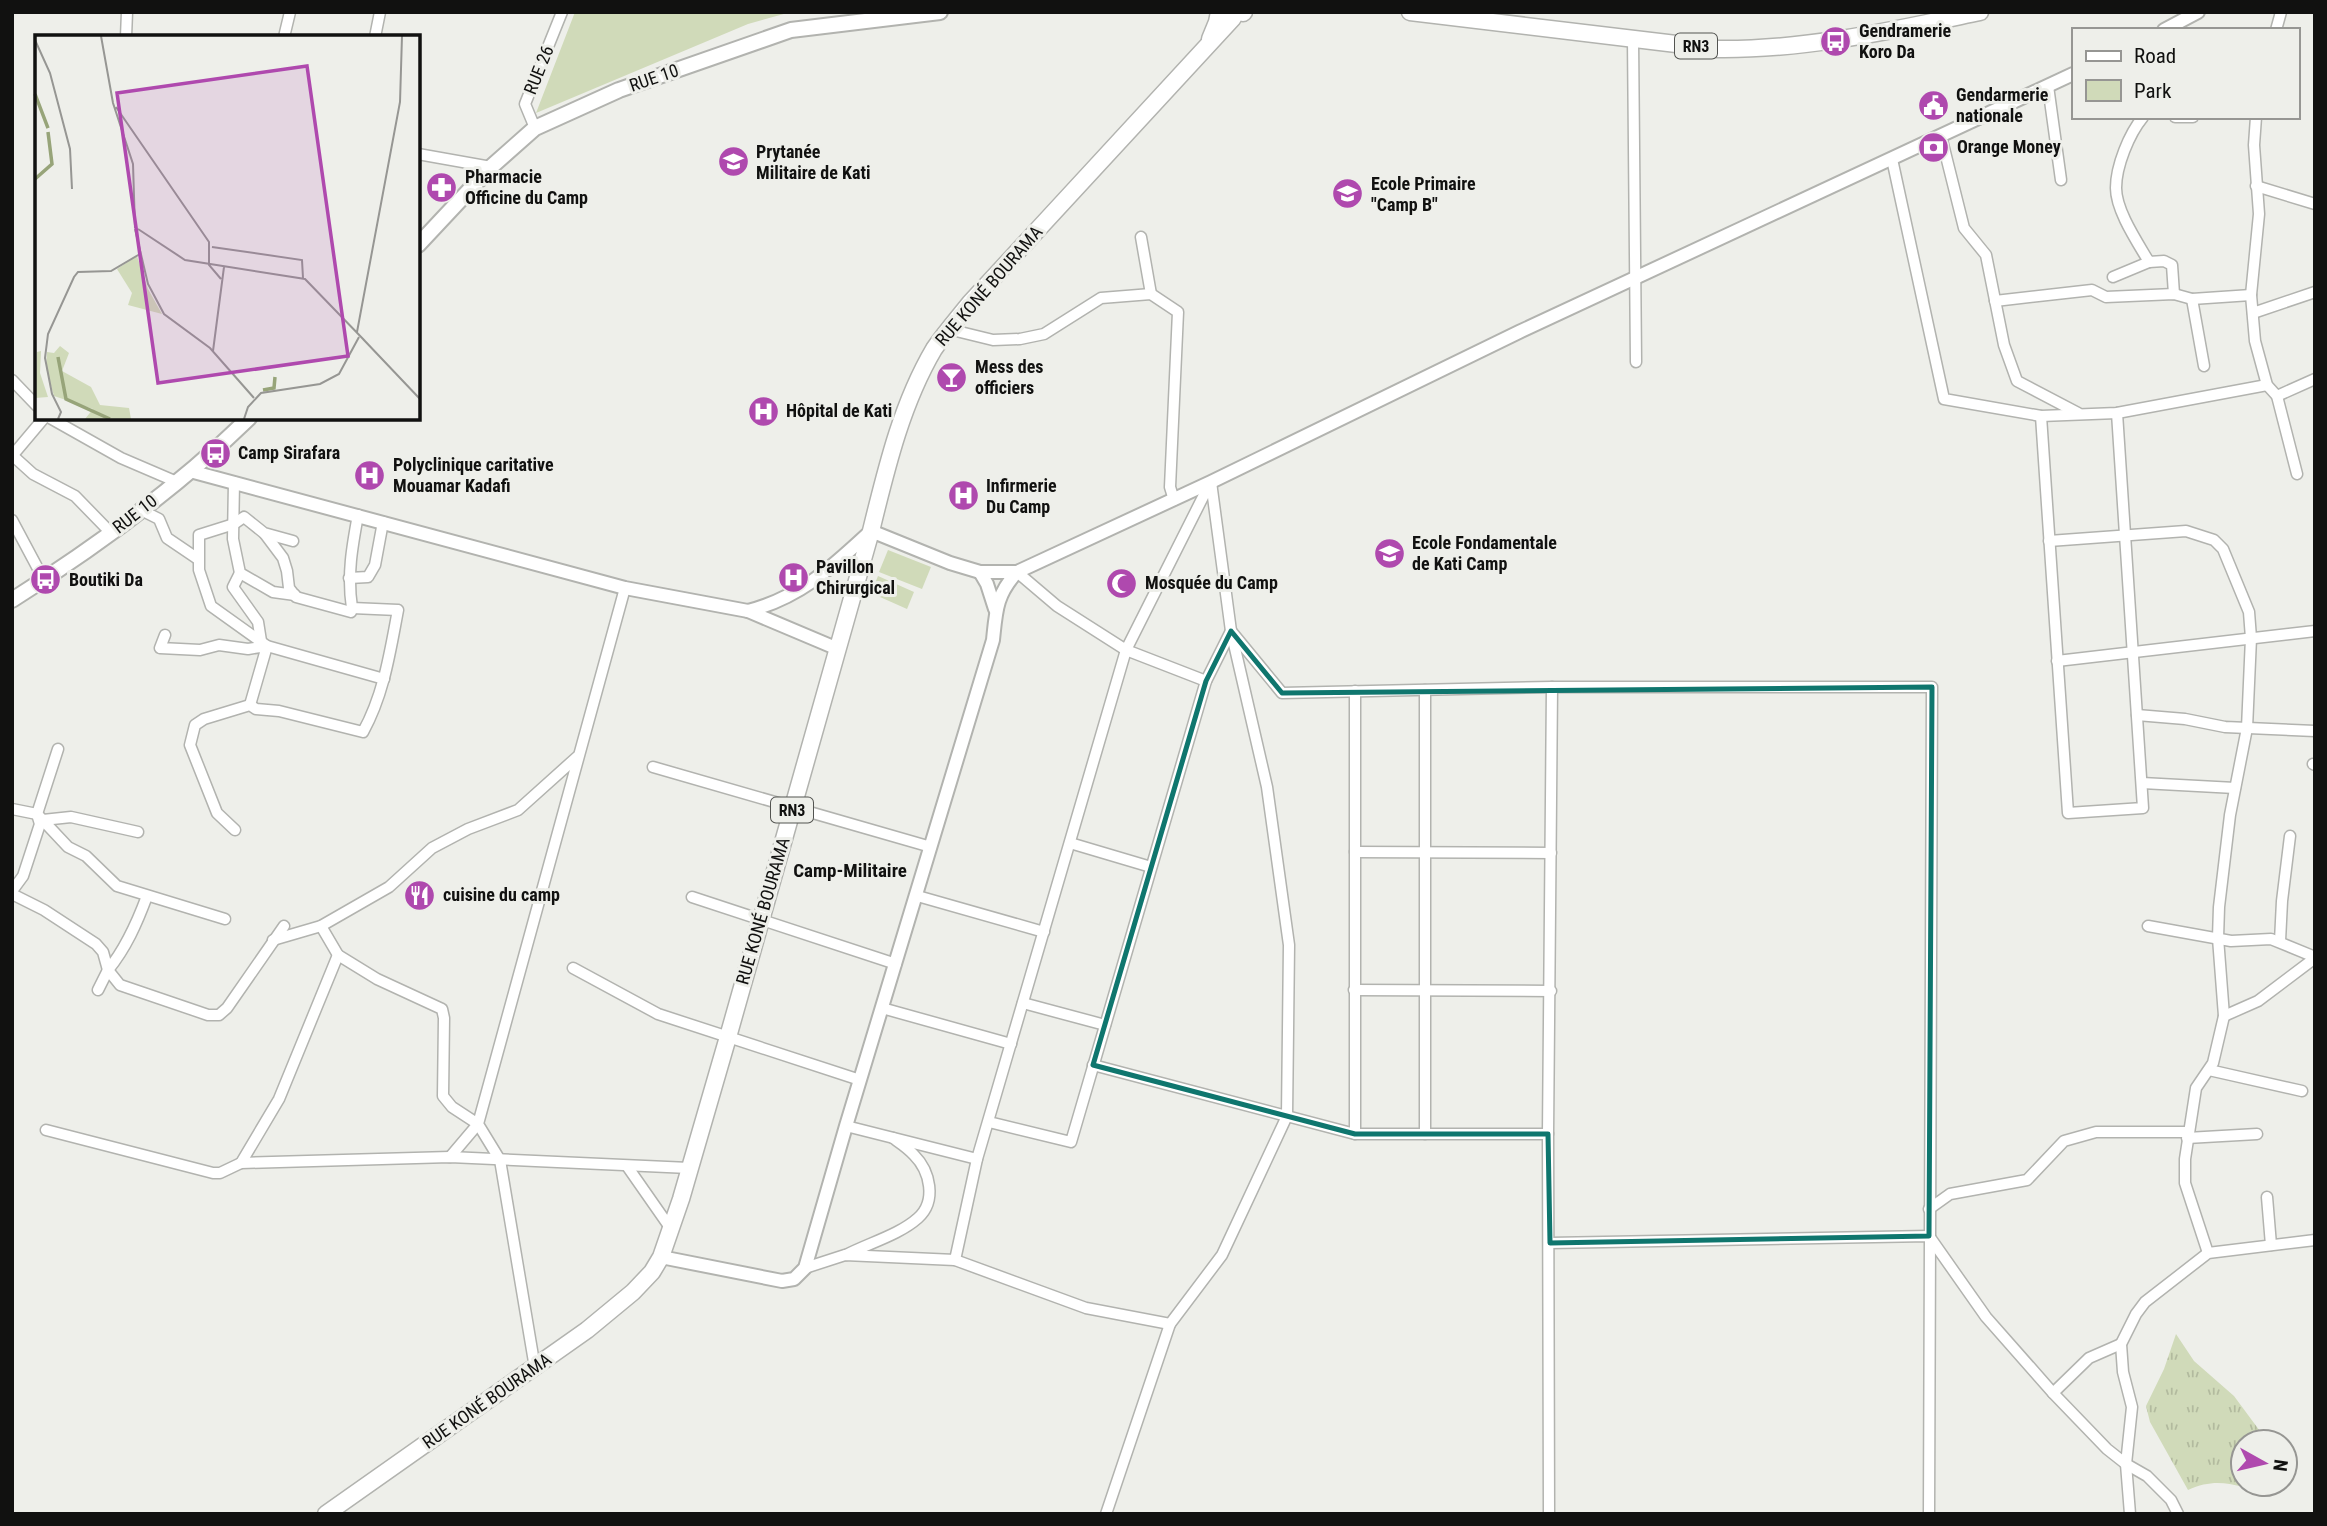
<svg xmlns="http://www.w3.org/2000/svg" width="2327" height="1526" font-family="'Roboto Condensed',sans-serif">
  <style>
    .grass { fill: url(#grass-tufts) }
    .park { fill: #d0dab9 }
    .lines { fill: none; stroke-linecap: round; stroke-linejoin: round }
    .minor-casing { stroke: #b2b3af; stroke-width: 13 }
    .tertiary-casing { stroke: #b2b3af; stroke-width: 16 }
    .secondary-casing { stroke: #b2b3af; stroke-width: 18 }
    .trunk-casing { stroke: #b2b3af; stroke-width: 19 }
    .minor { stroke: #fff; stroke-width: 10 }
    .tertiary { stroke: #fff; stroke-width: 12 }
    .secondary { stroke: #fff; stroke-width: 14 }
    .trunk { stroke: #fff; stroke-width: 16 }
    .marked { fill: none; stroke: #0f766e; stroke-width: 5; stroke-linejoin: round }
    .labels { text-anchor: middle; stroke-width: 6; stroke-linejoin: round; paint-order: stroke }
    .shield { fill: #eeefea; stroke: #535451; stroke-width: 2 }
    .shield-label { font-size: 16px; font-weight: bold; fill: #111110 }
    .poi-label { font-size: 18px; font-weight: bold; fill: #111110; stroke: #eeefea; text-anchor: start }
    .street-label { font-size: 18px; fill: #111110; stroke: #eeefea }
    .neighbourhood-label { font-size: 19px; font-weight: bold; fill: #111110; stroke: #eeefea }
    .inset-river { fill: none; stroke: #97a479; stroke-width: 3.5 }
    .inset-road { fill: none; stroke: #969693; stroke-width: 2 }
    .view { fill: #af49ae; fill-opacity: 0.15; stroke: #af49ae; stroke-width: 3.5 }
    .inset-edge { fill: none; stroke: #111110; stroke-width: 3.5 }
  </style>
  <defs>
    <pattern id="grass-tufts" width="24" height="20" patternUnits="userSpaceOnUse" patternTransform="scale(1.75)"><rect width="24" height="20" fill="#d0dab9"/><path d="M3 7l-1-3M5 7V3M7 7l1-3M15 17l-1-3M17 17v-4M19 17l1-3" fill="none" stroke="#b2ba9e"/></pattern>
  </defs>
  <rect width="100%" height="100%" fill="#eeefea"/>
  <path class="grass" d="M2176,1334L2194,1361L2234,1396L2268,1442H2243V1484H2269L2268,1494C2238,1486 2218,1476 2188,1490L2150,1422L2146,1406L2164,1369Z"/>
  <g class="park">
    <polygon points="575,12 791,12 748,24 536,113"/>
    <polygon points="888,550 931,567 922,589 879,572"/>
    <polygon points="878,576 914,592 907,609 871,593"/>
  </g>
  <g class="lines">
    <defs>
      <g id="minor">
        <polyline points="2276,30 2281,12"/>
        <polyline points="126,37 127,12"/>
        <polyline points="284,37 290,12"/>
        <polyline points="375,37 380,12"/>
        <polyline points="1633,39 1636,362"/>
        <polyline points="2048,86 2061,180"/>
        <path d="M2143,117C2129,134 2116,166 2116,188C2116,211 2138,243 2149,262L2164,261L2172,265L2174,294"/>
        <polyline points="2175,117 2193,117"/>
        <polyline points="2256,117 2254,145 2259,214 2251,295 2255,341 2267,385 2277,396 2297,474"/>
        <polyline points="535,128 525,104 562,12"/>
        <polyline points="1941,136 1964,228 1986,255 2004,345 2017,381 2078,413"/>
        <polyline points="418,154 491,167"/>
        <polyline points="1892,159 1944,399 2041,416 2117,413 2267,385"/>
        <polyline points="2256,186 2315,204"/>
        <polyline points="1141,237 1151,294"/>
        <polyline points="2113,277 2149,262"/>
        <polyline points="2192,299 2204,366"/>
        <polyline points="1995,301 2092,290 2106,297 2174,294 2192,299 2251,295"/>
        <polyline points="2253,313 2315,292"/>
        <polyline points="948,329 993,340 1020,339 1044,334 1101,298 1151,294 1178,312 1170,487 1174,500"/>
        <polyline points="12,380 37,406"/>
        <polyline points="2277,396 2315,379"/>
        <polyline points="2041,416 2068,813 2143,808 2117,413"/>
        <polyline points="50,418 121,458 177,482"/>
        <polyline points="12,455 33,474 75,496 111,533"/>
        <polyline points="12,456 44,418"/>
        <polyline points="234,482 233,539 240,573 273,592 295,595"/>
        <polyline points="141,510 159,519 167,538 198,559"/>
        <polyline points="12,520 44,580"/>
        <polyline points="265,534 283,558 287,571 289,588 296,597 351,612 352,608"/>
        <polyline points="293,541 264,533 244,517 234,524 199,535 199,570 211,606 267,646 384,679"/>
        <polyline points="2049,541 2186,531 2214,540 2223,549 2249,612 2251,638 2247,728 2230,815 2219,907 2218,938 2224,1016 2213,1063 2196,1088 2185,1159 2185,1183 2208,1253"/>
        <polyline points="1017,572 1057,606 1126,650 1206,681"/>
        <polyline points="240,573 233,587 258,622 261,641"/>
        <polyline points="349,578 368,577 375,565 383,522"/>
        <polyline points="165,635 160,648 200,650 219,645 248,649 267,646 250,705"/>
        <polyline points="2057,661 2315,631"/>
        <polyline points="1425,690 1425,1134"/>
        <polyline points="1355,691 1355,1134"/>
        <polyline points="2137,715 2185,719 2225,727 2315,731"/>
        <polyline points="2313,764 2315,765"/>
        <polyline points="653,767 931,847"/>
        <polyline points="2142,783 2235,788"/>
        <polyline points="12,809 37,814 68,847 86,856 117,886 225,919"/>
        <polyline points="43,820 71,817 138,832"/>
        <path d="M235,830L217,813L190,745L195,725L204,719L250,705L256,709L279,711L363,732C384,694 390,652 398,610L352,608C347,575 352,547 358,515"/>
        <polyline points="1070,843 1151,867"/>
        <polyline points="1355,852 1551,853"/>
        <polyline points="12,891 23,876 40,824 37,814 58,749"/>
        <polyline points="12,894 44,910 96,944 103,952 108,970"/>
        <polyline points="692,897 896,964"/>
        <polyline points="921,897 1044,932"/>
        <polyline points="321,926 338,955 377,979 442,1009 444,1018 443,1096 452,1107 478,1124 450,1157"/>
        <polyline points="2148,926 2231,941 2271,939 2315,957"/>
        <polyline points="273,940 321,926 389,887 432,848 468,829 518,810 577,757"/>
        <polyline points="2280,941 2282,901 2290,836"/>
        <polyline points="573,968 658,1014 860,1080"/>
        <path d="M108,970C126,948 137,923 147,896"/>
        <polyline points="98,990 108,970 120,985 208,1015 219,1015 227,1008 284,926"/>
        <polyline points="1354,990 1551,991"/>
        <polyline points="1023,1003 1105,1025"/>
        <polyline points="882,1008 1011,1044"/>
        <polyline points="2224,1016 2258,1001 2315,958"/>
        <polyline points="1093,1065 1355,1134 1548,1134"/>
        <polyline points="2209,1070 2302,1091"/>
        <polyline points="989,1122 1071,1142 1206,681 1231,631 1282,693 1552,687 1932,687 1929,1514"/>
        <polyline points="846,1126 977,1159"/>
        <polyline points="46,1130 213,1173 220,1173 241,1163 450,1157 689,1168"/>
        <polyline points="2187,1138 2257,1134"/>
        <polyline points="241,1163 279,1099 338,955"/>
        <polyline points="627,1166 671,1229"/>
        <polyline points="2267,1197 2271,1245"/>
        <polyline points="1929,1209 1950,1194 2027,1180 2064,1141 2096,1132 2188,1132"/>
        <polyline points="1550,1243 1929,1236 1986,1317 2053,1393 2107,1449 2126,1464 2147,1476 2171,1500 2178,1514"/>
        <path d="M846,1255C869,1243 899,1235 918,1218C937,1201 930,1171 914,1155C908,1148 900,1143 893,1138"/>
        <polyline points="955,1260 977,1159 1126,650 1210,483"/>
        <polyline points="805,1268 845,1255 955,1260 1086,1308 1170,1324 1222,1255 1287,1116 1289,945 1267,787 1231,631 1211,482"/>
        <polyline points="535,1368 500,1160 478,1124 625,588"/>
        <polyline points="2053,1393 2089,1358 2121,1344"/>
        <polyline points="1106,1514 1170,1324"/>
        <polyline points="1549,1514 1548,1134 1552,687"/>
        <polyline points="2130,1514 2126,1464 2132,1407 2123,1372 2121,1344 2136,1314 2145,1302 2208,1253 2315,1240"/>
      </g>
      <g id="tertiary">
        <polyline points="2164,30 2198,12"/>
        <polyline points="190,471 625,588 748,611 838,649"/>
        <polyline points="980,572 987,584 995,609"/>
        <path d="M748,611C801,597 831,568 871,531L950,563L980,572H1017"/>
        <path d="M661,1257L782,1281L794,1279L805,1268L846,1126L993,640C996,611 996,595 1017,572L1211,482L1519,332L2073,74"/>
      </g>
      <g id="secondary">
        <polyline points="418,245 491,167 535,128 619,90 791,30 940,12"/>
        <path d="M12,600C96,547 178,487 249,418"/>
      </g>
      <g id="trunk">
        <path d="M1410,12L1718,49C1807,50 1894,30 1980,12"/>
        <polyline points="1243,13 1244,12"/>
        <polyline points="1210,39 1217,22 1219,12"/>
        <path d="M326,1514L587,1330L633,1292L652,1272L661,1257L681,1199L728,1037L871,531C886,470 901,405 934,349C945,333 958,318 970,303L1233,18"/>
      </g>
    </defs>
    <use href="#minor" class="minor-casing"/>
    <use href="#tertiary" class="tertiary-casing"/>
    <use href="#secondary" class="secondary-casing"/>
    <use href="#trunk" class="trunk-casing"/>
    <use href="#minor" class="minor"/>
    <use href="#tertiary" class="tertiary"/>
    <use href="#secondary" class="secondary"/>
    <use href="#trunk" class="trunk"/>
  </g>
  <path class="marked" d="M1231,631L1282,693L1932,687L1929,1236L1550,1243L1548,1134H1355L1093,1065L1206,681Z"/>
  <defs>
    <symbol id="bus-disc" viewBox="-11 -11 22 22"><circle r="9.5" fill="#af49ae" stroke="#eeefea"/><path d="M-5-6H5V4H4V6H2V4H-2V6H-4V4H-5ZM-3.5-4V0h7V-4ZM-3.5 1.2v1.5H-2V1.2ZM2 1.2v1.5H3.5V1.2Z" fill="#fff"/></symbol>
    <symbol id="civic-disc" viewBox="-11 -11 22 22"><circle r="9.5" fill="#af49ae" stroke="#eeefea"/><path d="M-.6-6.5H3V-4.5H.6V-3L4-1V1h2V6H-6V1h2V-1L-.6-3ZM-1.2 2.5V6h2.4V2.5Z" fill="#fff"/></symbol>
    <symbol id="bank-disc" viewBox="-11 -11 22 22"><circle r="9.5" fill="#af49ae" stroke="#eeefea"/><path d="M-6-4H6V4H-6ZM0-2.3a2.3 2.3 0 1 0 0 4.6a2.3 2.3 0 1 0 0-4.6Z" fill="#fff"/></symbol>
    <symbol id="school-disc" viewBox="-11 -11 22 22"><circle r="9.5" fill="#af49ae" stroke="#eeefea"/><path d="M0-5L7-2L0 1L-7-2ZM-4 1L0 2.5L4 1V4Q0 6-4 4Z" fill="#fff"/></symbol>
    <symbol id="pharmacy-disc" viewBox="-11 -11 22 22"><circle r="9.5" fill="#af49ae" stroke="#eeefea"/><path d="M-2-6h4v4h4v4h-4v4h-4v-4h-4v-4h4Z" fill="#fff"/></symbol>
    <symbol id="bar-disc" viewBox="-11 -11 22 22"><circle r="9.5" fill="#af49ae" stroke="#eeefea"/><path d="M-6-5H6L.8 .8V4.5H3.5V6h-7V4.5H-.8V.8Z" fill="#fff"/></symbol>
    <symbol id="hospital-disc" viewBox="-11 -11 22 22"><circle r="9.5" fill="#af49ae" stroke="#eeefea"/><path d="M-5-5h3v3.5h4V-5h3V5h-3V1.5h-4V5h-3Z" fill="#fff"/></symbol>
    <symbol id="mosque-disc" viewBox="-11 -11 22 22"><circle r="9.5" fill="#af49ae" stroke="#eeefea"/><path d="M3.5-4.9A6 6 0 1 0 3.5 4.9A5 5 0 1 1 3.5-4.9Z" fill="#fff"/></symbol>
    <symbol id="restaurant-disc" viewBox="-11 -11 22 22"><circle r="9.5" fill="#af49ae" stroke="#eeefea"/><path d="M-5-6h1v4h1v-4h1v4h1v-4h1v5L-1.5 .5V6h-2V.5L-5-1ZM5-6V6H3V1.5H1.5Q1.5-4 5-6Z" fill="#fff"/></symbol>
  </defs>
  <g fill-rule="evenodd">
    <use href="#bus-disc" x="1818" y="24" width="35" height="35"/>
    <use href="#civic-disc" x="1916" y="88" width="35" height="35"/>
    <use href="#bank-disc" x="1916" y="130" width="35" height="35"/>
    <use href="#school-disc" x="716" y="144" width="35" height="35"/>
    <use href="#pharmacy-disc" x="424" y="170" width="35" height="35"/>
    <use href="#school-disc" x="1330" y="176" width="35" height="35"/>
    <use href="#bar-disc" x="934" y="360" width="35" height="35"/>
    <use href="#hospital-disc" x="746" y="394" width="35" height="35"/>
    <use href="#bus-disc" x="198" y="436" width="35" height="35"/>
    <use href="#hospital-disc" x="352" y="458" width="35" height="35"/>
    <use href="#hospital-disc" x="946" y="478" width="35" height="35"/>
    <use href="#school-disc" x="1372" y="536" width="35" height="35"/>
    <use href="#hospital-disc" x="776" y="560" width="35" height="35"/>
    <use href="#bus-disc" x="28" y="562" width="35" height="35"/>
    <use href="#mosque-disc" x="1104" y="566" width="35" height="35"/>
    <use href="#restaurant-disc" x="402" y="878" width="35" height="35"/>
  </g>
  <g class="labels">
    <g class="shield">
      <rect x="1675" y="33.5" width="42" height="25" rx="5"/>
      <rect x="771" y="797.5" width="42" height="25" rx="5"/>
    </g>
    <g class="shield-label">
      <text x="1696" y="52">RN3</text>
      <text x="792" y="816">RN3</text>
    </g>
    <g class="poi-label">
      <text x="1859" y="37">Gendramerie<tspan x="1859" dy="21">Koro Da</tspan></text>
      <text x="1956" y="101">Gendarmerie<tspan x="1956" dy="21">nationale</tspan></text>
      <text x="1957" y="153">Orange Money</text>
      <text x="756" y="158">Prytanée<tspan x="756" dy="21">Militaire de Kati</tspan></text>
      <text x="465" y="183">Pharmacie<tspan x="465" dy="21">Officine du Camp</tspan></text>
      <text x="1371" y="190">Ecole Primaire<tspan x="1371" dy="21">"Camp B"</tspan></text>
      <text x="975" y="373">Mess des<tspan x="975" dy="21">officiers</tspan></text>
      <text x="786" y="417">Hôpital de Kati</text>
      <text x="238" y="459">Camp Sirafara</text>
      <text x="393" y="471">Polyclinique caritative<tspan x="393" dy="21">Mouamar Kadafi</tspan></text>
      <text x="986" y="492">Infirmerie<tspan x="986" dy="21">Du Camp</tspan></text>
      <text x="1412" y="549">Ecole Fondamentale<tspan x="1412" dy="21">de Kati Camp</tspan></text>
      <text x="816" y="573">Pavillon<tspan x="816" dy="21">Chirurgical</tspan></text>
      <text x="69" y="586">Boutiki Da</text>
      <text x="1145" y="589">Mosquée du Camp</text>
      <text x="443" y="901">cuisine du camp</text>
    </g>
    <g class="street-label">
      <text transform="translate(539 70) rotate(-68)" y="6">RUE 26</text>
      <text transform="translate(654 78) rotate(-19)" y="6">RUE 10</text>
      <text transform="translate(989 286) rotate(-49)" y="6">RUE KONÉ BOURAMA</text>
      <text transform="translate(135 514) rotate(-38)" y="6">RUE 10</text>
      <text transform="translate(763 911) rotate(-74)" y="6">RUE KONÉ BOURAMA</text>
      <text transform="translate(487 1401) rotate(-35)" y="6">RUE KONÉ BOURAMA</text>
    </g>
    <g class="neighbourhood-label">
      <text x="850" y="877">Camp-Militaire</text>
    </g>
  </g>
  <g transform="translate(35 35)">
    <rect width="385" height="385" fill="#eeefea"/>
    <path d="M25,311L34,318L27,336L56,352L65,370L94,373L96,384H50L58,374L19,361L11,333L12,317L19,318ZM6,316L5,338L13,362L0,363L2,317Z" fill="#d0dab9"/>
    <path d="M102,221L113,254L127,279L93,270L97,258L82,234Z" fill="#d0dab9"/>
    <path class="inset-river" d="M0,59L13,93M0,144L17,129L13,97M23,322L31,364L75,384M228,355L239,353L240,342"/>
    <path class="inset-road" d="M66,1L78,68L98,129L100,193M0,5L15,38L35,114L37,154M81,72L174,207V230L186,244M100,194L113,249L129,279L175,313L219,363M103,194L150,225L270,244L330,306M177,212L267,225L268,243M322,297L365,67L367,1M328,304L385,364M178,316L189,232M23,384L26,377L17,359L10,323L13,299L39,242L43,237L76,236L105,219M209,384L213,372L226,358L285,349L304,339L324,302"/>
    <path class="view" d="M272,31L313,321L123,348L82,58Z"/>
    <rect width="385" height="385" class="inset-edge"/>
  </g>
  <rect width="2327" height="1526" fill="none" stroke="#111110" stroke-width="28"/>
  <rect x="2072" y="28" width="228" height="91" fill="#eeefea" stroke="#969693" stroke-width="2"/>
  <rect x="2086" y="51" width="35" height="10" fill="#ffffff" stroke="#969693" stroke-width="2"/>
  <text x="2134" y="63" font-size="21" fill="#111110">Road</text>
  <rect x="2086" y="80" width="35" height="21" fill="#d0dab9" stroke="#969693" stroke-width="2"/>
  <text x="2134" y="98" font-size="21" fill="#111110">Park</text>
  <g transform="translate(2264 1463) rotate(98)"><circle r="33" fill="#eeefea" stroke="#969693" stroke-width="2"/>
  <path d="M0-5L12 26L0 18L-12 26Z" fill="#af49ae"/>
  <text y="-10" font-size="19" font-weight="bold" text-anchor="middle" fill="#111110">N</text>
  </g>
</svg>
